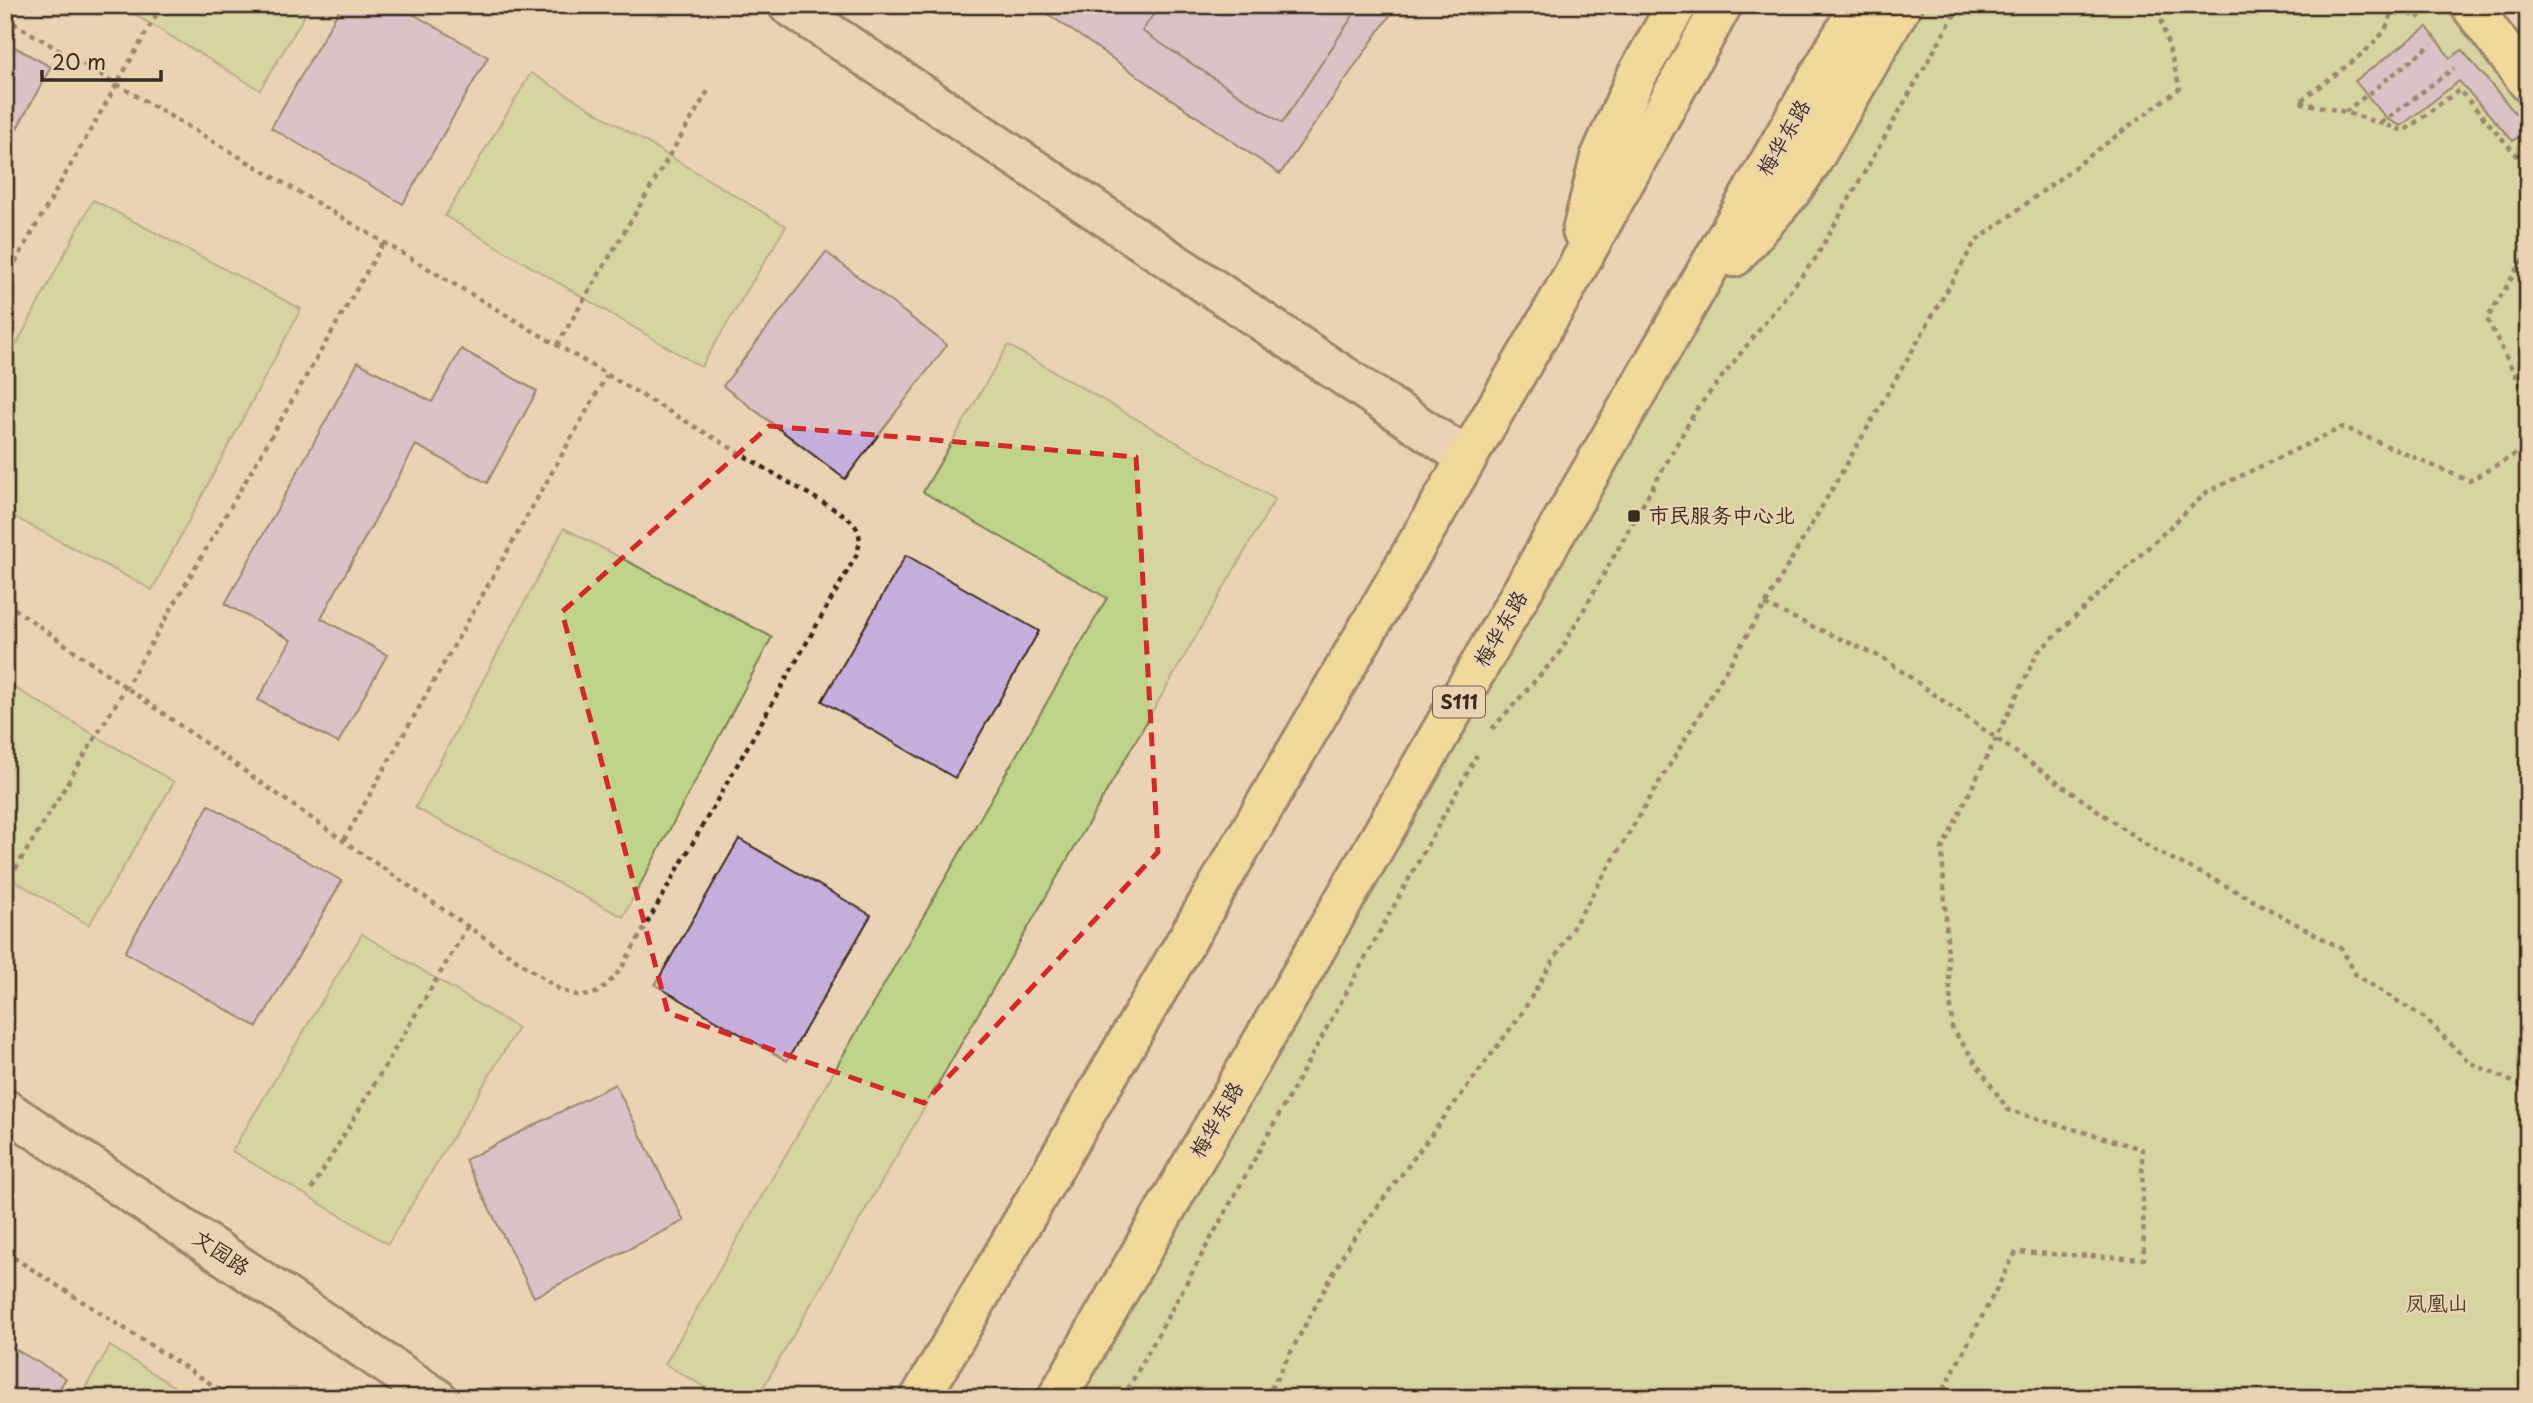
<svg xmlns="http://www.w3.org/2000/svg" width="2533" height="1403" font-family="'Playpen Sans','LXGW WenKai TC',sans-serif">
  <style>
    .green { fill: #bfd489; stroke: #7d7f54; stroke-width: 2 }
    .building { fill: #c6afde; stroke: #3b2a1e; stroke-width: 2 }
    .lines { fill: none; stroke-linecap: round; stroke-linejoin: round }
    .minor-casing { stroke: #3b2a1e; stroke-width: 44 }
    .major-casing { stroke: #3b2a1e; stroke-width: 44 }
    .path { stroke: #3b2a1e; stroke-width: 4.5; stroke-dasharray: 5 5; stroke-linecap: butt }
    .minor { stroke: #ead3b3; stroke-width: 38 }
    .major { stroke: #fbe180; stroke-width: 38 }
    .marked { fill: none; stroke: #d62828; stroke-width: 5; stroke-dasharray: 14 9; stroke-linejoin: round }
    .poi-dot { fill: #3b2a1e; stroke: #ead3b3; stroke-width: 2.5 }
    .labels { text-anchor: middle; stroke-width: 5; stroke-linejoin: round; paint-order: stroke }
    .shield { fill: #ead3b3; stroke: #705d4b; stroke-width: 2 }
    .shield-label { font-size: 19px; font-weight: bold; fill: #3b2a1e }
    .street-label { font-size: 21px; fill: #3b2a1e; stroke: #ead3b3 }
    .poi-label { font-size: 21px; fill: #3b2a1e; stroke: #ead3b3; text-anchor: start }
    .park-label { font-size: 21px; fill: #4f442e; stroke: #ead3b3 }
  </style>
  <rect width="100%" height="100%" fill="#ead3b3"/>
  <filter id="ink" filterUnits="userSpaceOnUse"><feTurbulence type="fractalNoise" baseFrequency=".0143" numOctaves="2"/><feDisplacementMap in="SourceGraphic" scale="14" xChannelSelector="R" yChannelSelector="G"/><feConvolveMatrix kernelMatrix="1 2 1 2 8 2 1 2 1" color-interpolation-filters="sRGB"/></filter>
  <g filter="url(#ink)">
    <g class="green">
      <polygon points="119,5 311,5 260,90"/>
      <polygon points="1861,5 2470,5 2528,83 2528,1398 1058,1398"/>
      <polygon points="531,73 786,226 701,367 445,216"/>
      <polygon points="93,200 301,309 152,590 5,512 5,366"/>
      <polygon points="1008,345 1275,499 757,1398 723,1398 665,1364 1107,598 923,492"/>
      <polygon points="564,528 772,637 623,917 415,808"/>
      <polygon points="5,682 174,782 89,925 5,875"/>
      <polygon points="362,934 518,1028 388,1244 232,1151"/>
      <polygon points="110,1346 192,1398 79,1398"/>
    </g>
    <g class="building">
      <polygon points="342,5 397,5 488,57 403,204 271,128"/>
      <polygon points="1035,5 1397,5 1280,174"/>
      <polygon points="1160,5 1360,5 1282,123 1142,31"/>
      <polygon points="2427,27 2450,58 2462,50 2528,128 2513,141 2459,81 2401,126 2387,119 2355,81"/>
      <polygon points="5,42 51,67 5,150"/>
      <polygon points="826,252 947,345 845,479 723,386"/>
      <polygon points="461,349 537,391 487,483 416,445 321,618 387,655 338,743 258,700 291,640 225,604 358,362 432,402"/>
      <polygon points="906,555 1039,631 955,778 822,701"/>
      <polygon points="209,805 342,881 257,1027 125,952"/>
      <polygon points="739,839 871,915 787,1061 655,985"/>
      <polygon points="615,1084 684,1221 534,1297 465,1160"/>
      <polygon points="6,1344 66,1378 54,1398 5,1398"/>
    </g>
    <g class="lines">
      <defs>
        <g id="minor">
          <polyline points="788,5 1467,458"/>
          <polyline points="5,1109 437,1398"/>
        </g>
        <g id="major">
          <polyline points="2470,5 2528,82"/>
          <polyline points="1582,231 1600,158 1637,75 1677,5"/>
          <polyline points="1734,257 1792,190 1812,161 1902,5"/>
          <polyline points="920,1398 1558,302 1722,5"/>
          <polyline points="1057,1398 1860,5"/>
        </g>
      </defs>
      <use href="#minor" class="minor-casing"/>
      <use href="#major" class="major-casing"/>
      <g class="path">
        <path d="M2392,5C2391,15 2389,23 2384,31C2370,52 2320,85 2299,102L2345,112L2404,131L2459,90L2528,168"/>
        <polyline points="2404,5 2416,19 2430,7"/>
        <path d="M5,18L844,515C860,527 863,537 856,556L621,969C600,994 591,1003 559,989L358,851L5,602"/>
        <polyline points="2345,112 2432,44"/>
        <polyline points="2381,123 2454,68"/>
        <polyline points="2528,251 2487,319 2528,400"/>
        <polyline points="5,280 162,5"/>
        <polyline points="557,345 708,91"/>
        <polyline points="1765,605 1883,658 2152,849 2221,883 2342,949 2356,975 2426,1019 2469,1062 2528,1089"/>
        <polyline points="1492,729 1559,654 1696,410 1815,259 1960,5"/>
        <polyline points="344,840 607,375"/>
        <polyline points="5,886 126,687 384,242"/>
        <polyline points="312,1189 468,926"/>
        <polyline points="5,1252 233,1398"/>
        <polyline points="1123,1398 1477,755"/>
        <polyline points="1266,1398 1348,1246 1520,1016 1765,605 1975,242 2180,88 2157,5"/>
        <polyline points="1939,1398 2016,1252 2144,1259 2142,1149 2008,1110 1952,1028 1942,849 2038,652 2207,492 2343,427 2469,481 2528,447"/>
      </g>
      <use href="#minor" class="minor"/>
      <use href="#major" class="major"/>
    </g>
  </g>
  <path d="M0 0H2533V1403H0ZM769,426L1136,457L1158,852L924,1103L668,1013L562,612Z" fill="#ead3b3" fill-opacity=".55" fill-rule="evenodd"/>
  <path class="marked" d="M769,426L1136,457L1158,852L924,1103L668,1013L562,612Z"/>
  <rect class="poi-dot" x="1627" y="509" width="14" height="14" rx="3.5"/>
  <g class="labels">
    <rect class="shield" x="1433" y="686.5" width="52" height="31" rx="5"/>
    <g class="shield-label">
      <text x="1459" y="709">S111</text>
    </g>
    <g class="street-label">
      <text transform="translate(1784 138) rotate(-60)" y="7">梅华东路</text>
      <text transform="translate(1501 629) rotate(-60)" y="7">梅华东路</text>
      <text transform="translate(1217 1120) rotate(-60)" y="7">梅华东路</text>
      <text transform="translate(221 1253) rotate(34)" y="7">文园路</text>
    </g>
    <g class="poi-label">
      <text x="1648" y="523">市民服务中心北</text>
    </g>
    <g class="park-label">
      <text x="2437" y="1311">凤凰山</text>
    </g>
  </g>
  <rect width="2533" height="1403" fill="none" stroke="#ead3b3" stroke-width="28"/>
  <rect x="14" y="14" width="2505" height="1375" fill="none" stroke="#3b2a1e" stroke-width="2.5" filter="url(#ink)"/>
  <path d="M42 70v10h119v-10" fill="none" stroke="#3b2a1e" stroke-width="3.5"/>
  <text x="52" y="70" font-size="21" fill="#3b2a1e" stroke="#ead3b3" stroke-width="5" paint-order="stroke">20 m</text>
</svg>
